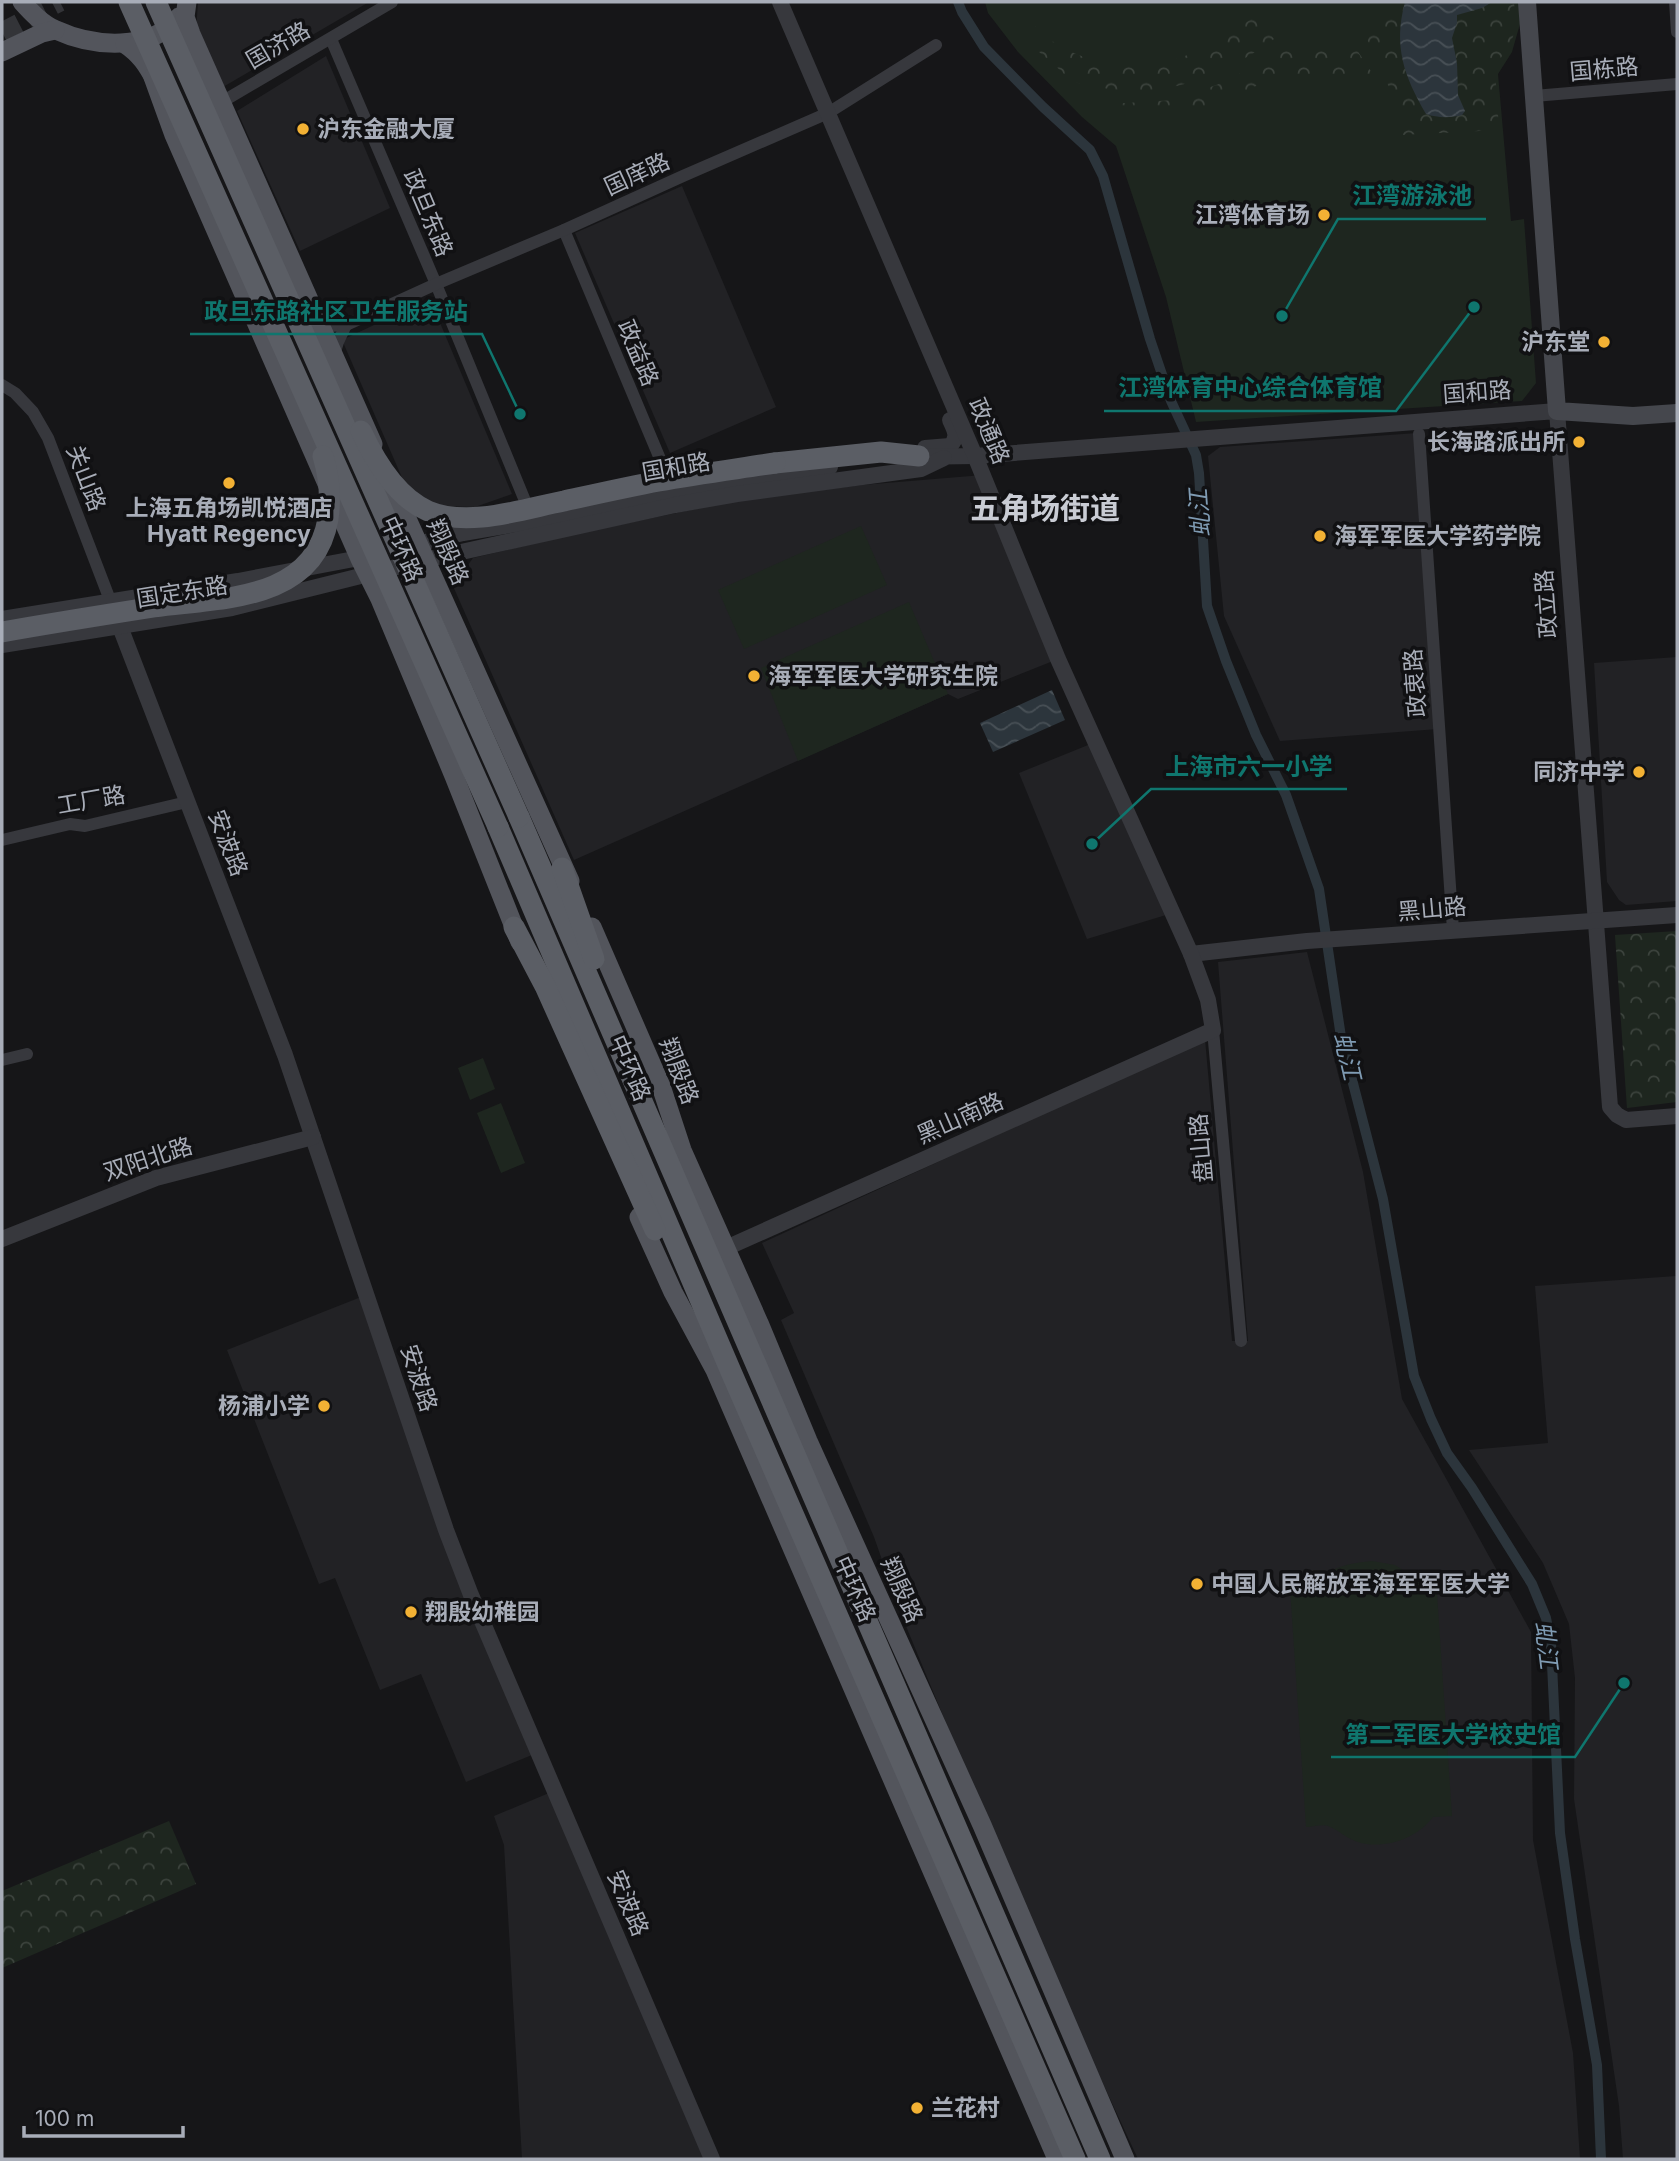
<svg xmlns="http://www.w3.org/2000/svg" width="1679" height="2161" font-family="Inter,'Noto Sans SC',sans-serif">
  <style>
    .built { fill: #222225 }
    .grass { fill: #1e261f }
    .park { fill: url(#park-crowns) }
    .water { fill: url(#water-waves) }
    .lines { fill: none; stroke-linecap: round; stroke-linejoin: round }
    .canal { stroke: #2c353c; stroke-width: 10 }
    .primary-tunnel { stroke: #333438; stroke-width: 19; stroke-dasharray: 19 10; stroke-linecap: butt }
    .minor { stroke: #37383d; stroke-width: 12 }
    .tertiary { stroke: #37383d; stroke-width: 16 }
    .secondary { stroke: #45474d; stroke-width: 18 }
    .primary { stroke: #53555c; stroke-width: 19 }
    .trunk { stroke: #5b5e65; stroke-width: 21 }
    .trunk-bridge { stroke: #5b5e65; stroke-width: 21 }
    .poi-dot { fill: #f2b134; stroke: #111113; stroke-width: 2.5 }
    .labels { text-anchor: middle; stroke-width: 7; stroke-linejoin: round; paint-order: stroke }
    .street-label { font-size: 23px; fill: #a8adb8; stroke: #111113 }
    .poi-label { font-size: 23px; font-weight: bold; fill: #a8adb8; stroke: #111113; text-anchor: start }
    .water-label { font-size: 24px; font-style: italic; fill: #7f9bb3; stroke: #111113 }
    .district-label { font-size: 30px; font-weight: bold; fill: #c9ccd4; stroke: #111113 }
    .leader { fill: none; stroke: #0f766e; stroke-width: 2.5 }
    .callout-dot { fill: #0f766e; stroke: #111113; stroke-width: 2.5 }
    .callout-label { font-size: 24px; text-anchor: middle; font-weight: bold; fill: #0f766e; stroke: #111113; stroke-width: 7; stroke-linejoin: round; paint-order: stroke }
  </style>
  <defs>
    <pattern id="park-crowns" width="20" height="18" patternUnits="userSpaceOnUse" patternTransform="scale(1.75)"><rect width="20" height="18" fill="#1e261f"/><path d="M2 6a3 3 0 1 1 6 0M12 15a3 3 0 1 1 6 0" fill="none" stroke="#3c433d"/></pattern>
    <pattern id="water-waves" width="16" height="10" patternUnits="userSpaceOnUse" patternTransform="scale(1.75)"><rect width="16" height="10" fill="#2c353c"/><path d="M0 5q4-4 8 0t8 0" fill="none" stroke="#485056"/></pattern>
  </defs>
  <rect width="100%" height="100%" fill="#161618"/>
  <g class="built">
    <polygon points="198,2 369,2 223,87 196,32"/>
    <polygon points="326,56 390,208 300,251 237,111"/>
    <polygon points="682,186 776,407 670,453 575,233"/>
    <polygon points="430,299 512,494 475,507 432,506 407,489 342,340"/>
    <polygon points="1417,433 1438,729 1280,741 1224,616 1208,456 1220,447"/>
    <polygon points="983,475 1058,659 958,699 948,694 574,860 453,586 473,558 575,534 739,500 862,485"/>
    <polygon points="1677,657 1677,901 1626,905 1619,900 1607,882 1594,663"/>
    <polygon points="1093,743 1166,915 1087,939 1019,773"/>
    <polygon points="1307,952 1363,1172 1402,1399 1531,1632 1533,1840 1573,2053 1580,2159 1138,2159 1085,2045 970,1781 901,1614 874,1537 781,1320 794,1313 762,1243 1205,1039 1232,1341 1248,1341 1218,962"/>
    <polygon points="1676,1276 1677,1308 1677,2159 1623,2159 1619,2106 1574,1799 1575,1678 1569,1624 1543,1563 1469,1450 1548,1443 1535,1286"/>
    <polygon points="361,1297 532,1755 466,1782 421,1674 380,1690 335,1578 319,1584 227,1350"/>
    <polygon points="549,1793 704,2159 522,2159 504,1845 494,1816"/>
  </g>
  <g class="grass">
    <polygon points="985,2 1519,2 1520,24 1512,52 1498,74 1511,221 1524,219 1536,383 1522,401 1196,422 1166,297 1116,146 1082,117 1018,52 988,13"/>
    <polygon points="861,526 887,585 744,649 718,590"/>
    <polygon points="909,602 948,694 798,761 761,668"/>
    <polygon points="483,1058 495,1089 470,1100 458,1068"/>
    <polygon points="501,1103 525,1163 501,1173 477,1113"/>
    <path d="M1372,1561L1395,1565L1418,1580L1436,1579L1452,1816L1433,1817C1417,1839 1383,1850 1358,1842C1347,1839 1339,1830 1328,1826C1323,1824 1313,1827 1306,1827L1290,1588L1311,1587C1326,1568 1349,1563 1372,1561Z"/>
  </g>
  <g class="park">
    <polygon points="1383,2 1514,2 1516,23 1513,37 1495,68 1499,130 1401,135 1400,111 1365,35 1378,23"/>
    <path d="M1258,15L1274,39C1224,76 1165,99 1103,88C1094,86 1084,86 1076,82C1067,79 1059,68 1051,62C1035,49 1028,45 1032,23C1068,64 1131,74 1182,57C1209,49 1234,29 1258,15Z"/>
    <path d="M1351,41L1376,79L1368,80L1352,75L1265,82L1208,107L1160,112H1106L1109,104L1175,100L1227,81L1286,47C1310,42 1326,52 1351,41Z"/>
    <polygon points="1677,931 1677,1102 1627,1108 1615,935"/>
    <polygon points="169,1821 196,1884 2,1968 2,1891"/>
  </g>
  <g class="water">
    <path d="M1405,2H1492L1482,8L1457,15V23L1452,38L1457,63L1458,95L1465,111L1462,115C1451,118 1437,118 1426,114C1404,76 1393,46 1405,2Z"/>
    <polygon points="1052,690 1065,720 993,752 980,723"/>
  </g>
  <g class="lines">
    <polyline class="canal" points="958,2 962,12 984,47 1043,107 1090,150 1103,176 1150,339 1171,401 1196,455 1199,473 1207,606 1226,661 1256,735 1286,795 1319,889 1341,1037 1383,1199 1414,1376 1431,1419 1447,1453 1472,1488 1532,1584 1546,1618 1551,1643 1560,1833 1575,1939 1597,2065 1601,2159"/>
    <polyline class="primary-tunnel" points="2,32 60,2"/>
    <g class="minor">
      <polyline points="1675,2 1677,32"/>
      <polyline points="331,39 436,284 530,513"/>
      <polyline points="1534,96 1677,84"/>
      <polyline points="220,103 392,2"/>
      <polyline points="564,230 671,485"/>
      <polyline points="320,323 329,326 346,325 436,284 564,230 683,176 828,113 936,45"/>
      <polyline points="334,355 338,342 346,325"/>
      <polyline points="2,385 15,393 33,412 48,438 110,600"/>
      <polyline points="1419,434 1453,930"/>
      <polyline points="2,840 70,824 85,826 187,802"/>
      <polyline points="1213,1030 1241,1341"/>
      <polyline points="2,1060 27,1054"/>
    </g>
    <g class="tertiary">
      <path d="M925,448L950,446C959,437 955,431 950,420"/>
      <polyline points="908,457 975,456 1557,411 1610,1107 1617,1115 1626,1120 1677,1116"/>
      <polyline points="409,546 463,533 534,521 673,491 830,467"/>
      <polyline points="112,606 285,1055 446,1530 471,1595 712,2159"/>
      <polyline points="2,619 238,581 370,556"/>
      <polyline points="2,645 232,608 425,560 675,505 737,494 921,469 944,458"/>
      <polyline points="1191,954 1307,941 1677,915"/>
      <polyline points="2,1239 156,1178 313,1137"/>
      <polyline points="726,1248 1213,1030 1208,1000 1191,954 1058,659 975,456 780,2"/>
    </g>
    <polyline class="secondary" points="1527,2 1557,411 1633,416 1677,413"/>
    <g class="primary">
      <path d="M22,2C31,12 42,24 56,30C93,47 151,52 179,17"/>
      <polyline points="187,2 185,17 191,34 373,444"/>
      <path d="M125,44C140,54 147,65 155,80"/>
      <polyline points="2,52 42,33 55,30"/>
      <polyline points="153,77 174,135 360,559 380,599 454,776 520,942"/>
      <polyline points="390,481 570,881"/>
      <polyline points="592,927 661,1086 682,1150 759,1323 808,1441 982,1825 1125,2159"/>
      <polyline points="639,1217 673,1292 715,1370 1057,2159"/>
    </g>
    <g class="trunk">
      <polyline points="775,463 881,452 919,456"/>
      <polyline points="519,817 1100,2159"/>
      <polyline points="498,827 732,1374 1075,2159"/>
      <polyline points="562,868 594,959"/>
      <polyline points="514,927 545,986 655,1230"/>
    </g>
    <g class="trunk-bridge">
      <polyline points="129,2 498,827"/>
      <polyline points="156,2 519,817"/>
      <path d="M361,431C375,461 396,497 428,511C468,528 523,509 564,501C596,494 627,487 659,481C697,474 736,469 775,463"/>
      <path d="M2,632C52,623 103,615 154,607C219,598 314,602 328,519C331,498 329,476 323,456"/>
    </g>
  </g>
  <g class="poi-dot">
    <circle cx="303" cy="129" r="7"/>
    <circle cx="1324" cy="215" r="7"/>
    <circle cx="1604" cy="342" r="7"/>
    <circle cx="1579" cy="442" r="7"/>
    <circle cx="229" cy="483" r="7"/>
    <circle cx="1320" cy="536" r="7"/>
    <circle cx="754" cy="676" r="7"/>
    <circle cx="1639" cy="772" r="7"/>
    <circle cx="324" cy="1406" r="7"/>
    <circle cx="1197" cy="1584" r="7"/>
    <circle cx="411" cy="1612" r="7"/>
    <circle cx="917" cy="2108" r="7"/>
  </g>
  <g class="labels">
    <g class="street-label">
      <text transform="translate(278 45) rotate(-30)" y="8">国济路</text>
      <text transform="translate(1604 69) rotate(-5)" y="8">国栋路</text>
      <text transform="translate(637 174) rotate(-25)" y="8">国庠路</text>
      <text transform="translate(428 213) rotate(67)" y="8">政旦东路</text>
      <text transform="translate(638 353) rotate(67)" y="8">政益路</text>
      <text transform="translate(1477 392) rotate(-4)" y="8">国和路</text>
      <text transform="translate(989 431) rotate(67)" y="8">政通路</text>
      <text transform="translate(676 467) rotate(-10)" y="8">国和路</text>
      <text transform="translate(86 478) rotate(69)" y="8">关山路</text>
      <text transform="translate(402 549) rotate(66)" y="8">中环路</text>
      <text transform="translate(448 552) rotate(66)" y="8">翔殷路</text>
      <text transform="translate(182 592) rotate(-9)" y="8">国定东路</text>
      <text transform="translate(1546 604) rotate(-94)" y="8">政立路</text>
      <text transform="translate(1415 683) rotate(-94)" y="8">政衷路</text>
      <text transform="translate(91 800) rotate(-10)" y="8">工厂路</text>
      <text transform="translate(228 843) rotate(69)" y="8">安波路</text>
      <text transform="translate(1432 909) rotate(-5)" y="8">黑山路</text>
      <text transform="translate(630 1068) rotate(67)" y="8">中环路</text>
      <text transform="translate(679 1071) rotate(69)" y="8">翔殷路</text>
      <text transform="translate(960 1118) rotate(-24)" y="8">黑山南路</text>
      <text transform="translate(1201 1148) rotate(-95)" y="8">盘山路</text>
      <text transform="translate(148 1159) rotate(-18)" y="8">双阳北路</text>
      <text transform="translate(419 1378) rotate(72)" y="8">安波路</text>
      <text transform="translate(855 1589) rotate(66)" y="8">中环路</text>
      <text transform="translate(902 1590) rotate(66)" y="8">翔殷路</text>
      <text transform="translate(628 1903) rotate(67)" y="8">安波路</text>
    </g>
    <g class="poi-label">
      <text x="317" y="137">沪东金融大厦</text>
      <text x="1310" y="223" text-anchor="end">江湾体育场</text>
      <text x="1590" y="350" text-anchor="end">沪东堂</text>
      <text x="1565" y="450" text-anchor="end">长海路派出所</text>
      <text x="229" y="516" text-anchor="middle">上海五角场凯悦酒店<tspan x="229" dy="26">Hyatt Regency</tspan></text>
      <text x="1334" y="544">海军军医大学药学院</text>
      <text x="768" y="684">海军军医大学研究生院</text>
      <text x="1625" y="780" text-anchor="end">同济中学</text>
      <text x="310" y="1414" text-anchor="end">杨浦小学</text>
      <text x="1211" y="1592">中国人民解放军海军军医大学</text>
      <text x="425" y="1620">翔殷幼稚园</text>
      <text x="931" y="2116">兰花村</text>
    </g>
    <g class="water-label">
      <text transform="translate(1200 513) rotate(-94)" y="8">虬江</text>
      <text transform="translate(1347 1056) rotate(77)" y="8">虬江</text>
      <text transform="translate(1546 1645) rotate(83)" y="8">虬江</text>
    </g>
    <g class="district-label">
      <text x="1045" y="519">五角场街道</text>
    </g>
  </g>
  <path class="leader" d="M1282 316L1338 219H1486M520 414L482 334H190M1474 307L1396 411H1104M1092 844L1151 789H1347M1624 1683L1575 1757H1331"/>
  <g class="callout-dot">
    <circle cx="1282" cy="316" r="7"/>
    <circle cx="520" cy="414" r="7"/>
    <circle cx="1474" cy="307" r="7"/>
    <circle cx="1092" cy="844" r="7"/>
    <circle cx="1624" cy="1683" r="7"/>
  </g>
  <g class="callout-label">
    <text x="1412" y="204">江湾游泳池</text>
    <text x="336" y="320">政旦东路社区卫生服务站</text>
    <text x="1250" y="396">江湾体育中心综合体育馆</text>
    <text x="1249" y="775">上海市六一小学</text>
    <text x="1453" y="1743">第二军医大学校史馆</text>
  </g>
  <rect width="1679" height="2161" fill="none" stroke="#a8adb8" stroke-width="7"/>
  <path d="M24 2126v10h159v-10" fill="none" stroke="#a8adb8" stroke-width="3.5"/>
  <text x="35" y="2126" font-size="21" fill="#a8adb8" stroke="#111113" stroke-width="5" paint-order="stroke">100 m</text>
</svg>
